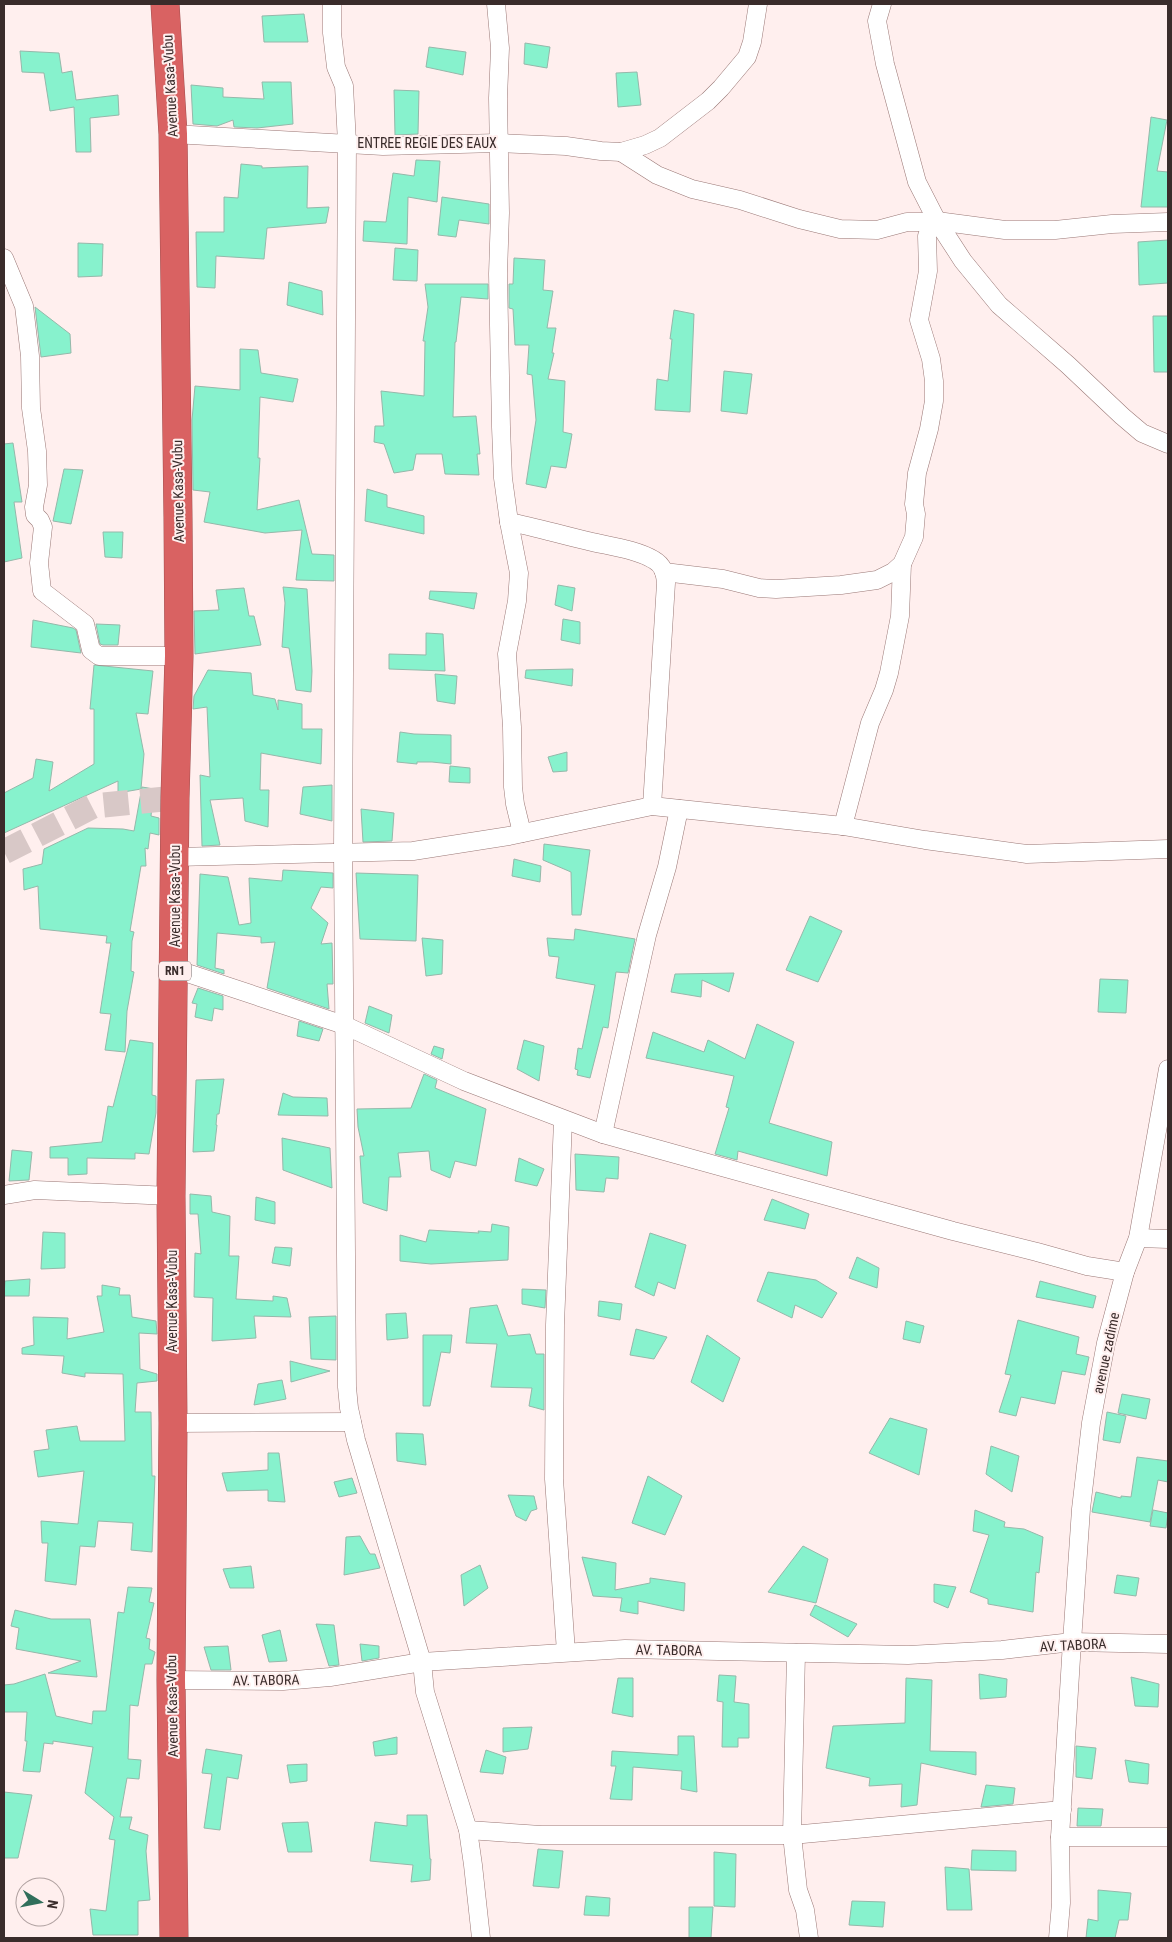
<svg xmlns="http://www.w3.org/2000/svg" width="1172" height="1942" font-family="'Roboto Condensed',sans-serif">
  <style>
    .building { fill: #87f2cd; stroke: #95b8aa }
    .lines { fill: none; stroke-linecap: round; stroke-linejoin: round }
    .secondary-tunnel { stroke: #d8c8c7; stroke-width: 25; stroke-dasharray: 25 12; stroke-linecap: butt }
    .street-casing { stroke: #9a7876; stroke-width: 19 }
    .highway-casing { stroke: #a14f4f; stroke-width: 29 }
    .street { stroke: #fff; stroke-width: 18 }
    .highway { stroke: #d96262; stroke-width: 28 }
    .labels { text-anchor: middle; stroke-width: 4; stroke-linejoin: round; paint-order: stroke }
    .shield { fill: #ffefee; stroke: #756666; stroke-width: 1 }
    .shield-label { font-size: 12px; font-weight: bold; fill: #3a2c2b }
    .street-label { font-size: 14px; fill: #3a2c2b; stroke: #ffefee }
  </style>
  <rect width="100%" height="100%" fill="#ffefee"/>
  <g class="building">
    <polygon points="304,14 308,42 264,42 262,16"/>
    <polygon points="525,43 550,47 547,68 524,64"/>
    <polygon points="429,47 466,52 463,75 426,67"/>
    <polygon points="20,51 59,53 62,73 72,71 76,100 118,95 119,115 90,118 91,152 76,152 74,107 50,111 44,73 22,72"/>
    <polygon points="637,72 641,105 618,107 616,73"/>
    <polygon points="262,82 291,82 293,124 257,128 234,127 233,120 217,126 193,124 191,85 223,88 223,97 264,99"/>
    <polygon points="394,90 419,91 418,134 395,135"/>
    <polygon points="1151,117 1167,120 1157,171 1168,172 1168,207 1141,207"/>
    <polygon points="416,160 440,161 437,202 408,197 407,244 363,241 364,221 386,222 393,173 414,176"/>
    <polygon points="241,164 262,166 262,168 308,166 307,208 329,207 326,223 267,228 264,259 216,256 215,288 197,287 196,232 224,232 224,197 238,198"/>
    <polygon points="442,197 489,204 489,224 459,220 456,237 438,235"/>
    <polygon points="1168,240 1168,283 1139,285 1138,242"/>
    <polygon points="78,243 103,244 102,276 78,277"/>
    <polygon points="395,248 418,250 417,281 393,280"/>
    <polygon points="514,258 545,260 543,290 553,291 547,328 556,328 552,353 554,353 548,379 565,381 563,432 572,434 566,468 551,466 546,488 526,484 536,420 532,375 527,374 529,345 515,345 513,309 509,308 509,284 513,284"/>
    <polygon points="289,282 322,291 323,315 287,305"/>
    <polygon points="425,284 488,284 488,299 461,297 456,342 455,342 453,417 476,416 480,454 477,454 479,475 445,474 442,454 416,454 413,470 394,473 384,444 374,442 375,426 384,426 381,391 424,396 425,341 423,341 428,307"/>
    <polygon points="35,307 70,334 71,353 41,357"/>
    <polygon points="674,310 694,314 690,412 655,410 657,379 668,381 672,339 670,339"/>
    <polygon points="1153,316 1168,316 1168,372 1154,372"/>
    <polygon points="240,349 258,350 261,373 298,379 293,402 260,397 258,458 260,458 257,510 299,500 312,554 334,555 334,581 296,580 302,530 265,533 204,522 210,492 193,490 192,420 195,386 240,390"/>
    <polygon points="724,371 752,374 747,414 721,411"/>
    <polygon points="13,443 22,502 14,502 22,558 4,562 4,444"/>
    <polygon points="64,469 83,470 71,524 53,521"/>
    <polygon points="367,489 387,495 387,507 424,516 424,534 365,521"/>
    <polygon points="103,532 123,532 122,558 105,557"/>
    <polygon points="558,585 575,588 572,611 555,605"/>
    <polygon points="283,587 307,589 312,671 311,692 296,690 289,648 282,647 285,603"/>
    <polygon points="244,588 249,616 254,616 261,645 195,654 194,611 219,610 216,590"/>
    <polygon points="430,591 477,593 474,609 429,599"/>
    <polygon points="563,619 580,622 580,644 561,640"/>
    <polygon points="33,620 73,628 76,630 81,653 31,647"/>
    <polygon points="96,624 120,625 118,645 103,645 100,644"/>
    <polygon points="426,633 443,634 445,671 389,669 389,654 426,655"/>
    <polygon points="94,665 153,671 148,714 136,713 144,754 141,789 118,793 118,781 4,833 4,793 33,778 36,759 53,762 49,791 94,764 94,709 90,709"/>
    <polygon points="573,669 572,686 525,678 526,670"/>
    <polygon points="208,670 251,673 253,695 275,699 278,710 278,700 302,704 302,729 322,729 321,764 261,753 260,790 269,790 268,827 245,821 243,798 210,800 220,845 202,846 200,775 210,777 207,707 193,709 194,696"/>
    <polygon points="435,674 457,676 455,704 437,701"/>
    <polygon points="400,732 414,734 451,735 451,764 432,762 417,762 417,764 397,762"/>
    <polygon points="567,752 567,771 553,772 548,757"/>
    <polygon points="450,766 470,768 470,783 449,782"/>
    <polygon points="332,785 332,821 300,814 303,787"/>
    <polygon points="142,787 154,789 151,816 159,818 159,835 150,833 148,849 145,848 146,866 141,866 130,931 134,932 132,941 131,971 134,972 127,1011 125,1052 105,1050 111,1014 100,1013 111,943 106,943 107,936 40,929 38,886 24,890 23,869 42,864 44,849 88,828 123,829 134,831"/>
    <polygon points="361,809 394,813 392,841 363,842"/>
    <polygon points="544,844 590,850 581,915 572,915 571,872 543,860"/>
    <polygon points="514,859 541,866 540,882 512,876"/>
    <polygon points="283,870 333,873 333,888 321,887 311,908 328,923 321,944 332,943 333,984 327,984 329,1009 267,988 275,942 261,943 261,937 217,933 215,968 224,970 224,974 197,965 200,874 228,877 239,925 251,923 249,878 282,881"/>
    <polygon points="356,873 418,875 416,941 360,939"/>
    <polygon points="810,916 842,931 818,982 786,970"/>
    <polygon points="575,929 635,939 628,973 616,972 608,1028 603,1027 590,1078 577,1075 578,1070 575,1069 578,1048 582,1049 595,985 556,978 559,957 549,956 547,938 574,940"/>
    <polygon points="422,938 443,940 442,974 426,976"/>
    <polygon points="734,973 729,992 702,980 701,997 671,992 675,974"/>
    <polygon points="1100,979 1128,980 1126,1013 1098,1012"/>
    <polygon points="198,988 223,996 223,1010 214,1008 212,1021 195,1017 197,1004 192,1003"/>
    <polygon points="369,1006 392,1015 389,1033 365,1023"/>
    <polygon points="299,1021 323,1029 319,1041 297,1036"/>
    <polygon points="757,1024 794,1042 769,1123 832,1142 827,1176 738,1151 737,1160 715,1154 729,1108 726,1107 734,1076 646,1058 653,1032 704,1052 708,1040 745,1059"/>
    <polygon points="130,1040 153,1043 152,1095 156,1096 156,1113 149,1154 135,1153 135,1159 87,1158 87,1174 68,1175 68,1158 50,1158 50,1147 102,1142 108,1106 113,1107"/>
    <polygon points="524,1040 544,1046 539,1081 517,1069"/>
    <polygon points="434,1046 444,1049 442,1059 431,1054"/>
    <polygon points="424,1074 437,1080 435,1088 486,1109 476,1166 455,1161 450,1178 431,1170 429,1151 398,1153 401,1177 389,1177 387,1211 363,1203 360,1156 364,1156 358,1127 357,1109 411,1108"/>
    <polygon points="224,1079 219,1114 217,1114 216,1125 217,1125 214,1151 193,1152 196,1080"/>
    <polygon points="283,1093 293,1097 327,1098 328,1116 278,1115"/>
    <polygon points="282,1138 330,1148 332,1188 283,1170"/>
    <polygon points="12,1150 32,1152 29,1180 9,1181"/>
    <polygon points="575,1154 619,1157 618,1179 606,1178 604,1192 576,1190"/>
    <polygon points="519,1158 544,1169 537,1186 515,1181"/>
    <polygon points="190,1194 211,1196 212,1212 230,1216 229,1256 239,1256 236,1299 273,1301 273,1296 287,1298 291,1317 254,1316 256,1338 212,1341 213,1298 194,1297 195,1253 201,1254 198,1214 190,1214"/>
    <polygon points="256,1197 275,1202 275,1224 255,1220"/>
    <polygon points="772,1199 809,1214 805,1229 764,1220"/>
    <polygon points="492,1224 509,1227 508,1260 431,1264 400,1261 400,1235 426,1242 429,1230 479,1233 478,1231 491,1232"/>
    <polygon points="43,1232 65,1233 65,1268 41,1269"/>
    <polygon points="650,1233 686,1245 675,1289 658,1282 654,1296 635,1287"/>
    <polygon points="275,1247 292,1248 290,1266 272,1263"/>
    <polygon points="857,1257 879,1268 877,1288 849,1278"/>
    <polygon points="768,1272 816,1280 837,1293 822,1318 795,1305 792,1318 757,1301"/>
    <polygon points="30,1279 29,1296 4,1296 5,1281"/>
    <polygon points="1040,1281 1096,1296 1093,1308 1036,1297"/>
    <polygon points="102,1285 120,1288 119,1295 130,1295 132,1317 156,1321 157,1334 139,1333 140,1369 157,1374 157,1381 137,1383 135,1412 151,1412 152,1476 155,1476 152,1552 131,1550 133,1523 98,1521 95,1547 80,1546 76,1585 45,1581 48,1543 42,1543 41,1521 78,1524 84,1471 38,1477 34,1451 49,1449 46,1430 77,1426 80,1441 125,1441 123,1374 85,1373 85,1377 62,1373 64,1356 22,1354 22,1348 34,1345 33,1317 68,1318 67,1339 104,1332 97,1296 102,1296"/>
    <polygon points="522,1289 546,1290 545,1308 522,1304"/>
    <polygon points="599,1301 622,1304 620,1320 598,1316"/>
    <polygon points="497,1305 508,1336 530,1334 536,1354 544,1354 544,1410 529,1406 532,1388 491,1387 497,1344 466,1343 470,1308"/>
    <polygon points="406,1313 408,1338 387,1340 386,1314"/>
    <polygon points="336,1316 336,1360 311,1359 309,1317"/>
    <polygon points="1018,1320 1079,1337 1076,1354 1089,1357 1085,1375 1062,1371 1055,1404 1021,1397 1016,1416 999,1412 1011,1375 1005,1374"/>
    <polygon points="906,1321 924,1326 920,1343 903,1339"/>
    <polygon points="636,1329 667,1337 654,1359 630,1355"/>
    <polygon points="423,1335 452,1335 450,1353 441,1352 430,1406 423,1406"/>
    <polygon points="707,1335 740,1358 723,1402 691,1382"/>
    <polygon points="290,1361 330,1371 291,1382"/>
    <polygon points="282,1380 286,1399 254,1405 258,1384"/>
    <polygon points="1122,1394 1150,1399 1146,1419 1118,1413"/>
    <polygon points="1107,1412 1126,1416 1120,1443 1103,1440"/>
    <polygon points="890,1418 927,1429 919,1475 869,1453"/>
    <polygon points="396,1433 423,1434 426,1465 397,1461"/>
    <polygon points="991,1446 1019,1456 1012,1492 986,1474"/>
    <polygon points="268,1453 279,1453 285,1502 268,1501 268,1490 227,1491 222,1473 268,1470"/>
    <polygon points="1137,1457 1168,1461 1168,1482 1158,1480 1150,1522 1092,1512 1096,1492 1121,1498 1121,1496 1131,1497"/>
    <polygon points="648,1476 682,1496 665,1535 632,1523"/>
    <polygon points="352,1478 357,1493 339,1497 334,1482"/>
    <polygon points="508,1495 534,1496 537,1509 531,1511 526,1521 516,1516"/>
    <polygon points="975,1510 1005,1522 1004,1527 1024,1529 1043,1537 1039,1573 1036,1572 1033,1612 988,1604 988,1599 970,1592 989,1535 973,1531"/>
    <polygon points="1153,1510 1168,1513 1166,1528 1150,1526"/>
    <polygon points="360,1536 370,1554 375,1554 380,1568 344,1575 346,1537"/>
    <polygon points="803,1546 828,1559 816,1603 768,1592"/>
    <polygon points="582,1557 616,1563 615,1590 650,1583 650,1578 685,1583 684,1611 638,1601 638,1614 620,1611 622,1598 593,1596"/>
    <polygon points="480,1565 488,1588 464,1606 461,1575"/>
    <polygon points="251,1566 254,1588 230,1588 223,1569"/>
    <polygon points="1117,1575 1139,1578 1136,1596 1114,1593"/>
    <polygon points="934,1584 956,1587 948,1608 934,1602"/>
    <polygon points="128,1587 152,1588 149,1602 154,1603 146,1638 150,1639 149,1649 155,1652 152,1664 145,1664 138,1706 130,1705 128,1759 141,1760 139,1779 127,1778 120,1817 132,1817 129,1829 148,1835 146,1851 150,1900 138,1901 138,1935 93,1935 90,1909 106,1911 115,1840 109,1839 114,1817 85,1793 93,1747 53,1741 53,1744 44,1743 40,1772 23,1771 27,1741 25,1741 27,1712 4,1712 4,1685 14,1684 45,1674 56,1716 92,1724 93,1711 106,1711 118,1612 124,1613"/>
    <polygon points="815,1605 857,1624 848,1637 810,1615"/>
    <polygon points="15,1610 51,1619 90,1619 97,1677 48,1673 81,1661 16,1649 19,1628 11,1626"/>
    <polygon points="316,1624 334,1625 339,1665 329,1666"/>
    <polygon points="280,1630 287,1661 269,1662 262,1635"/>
    <polygon points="360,1644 379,1646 379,1658 362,1661"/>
    <polygon points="228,1646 231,1670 211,1670 204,1647"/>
    <polygon points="979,1674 1007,1679 1006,1697 980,1699"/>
    <polygon points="719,1675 736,1676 734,1702 749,1704 749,1738 738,1738 738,1747 722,1747 723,1702 717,1701"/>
    <polygon points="1131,1677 1159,1684 1158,1707 1135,1706"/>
    <polygon points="618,1678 633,1678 633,1717 612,1713"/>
    <polygon points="906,1678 932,1680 930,1751 976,1752 976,1775 921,1763 917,1805 901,1807 902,1784 869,1786 870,1778 826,1768 833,1726 905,1723"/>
    <polygon points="532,1727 528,1749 503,1752 503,1728"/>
    <polygon points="678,1736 694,1736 697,1792 681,1789 682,1771 633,1767 632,1800 610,1799 616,1766 611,1766 612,1751 678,1755"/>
    <polygon points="397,1737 397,1754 375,1756 373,1742"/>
    <polygon points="1076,1746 1096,1748 1092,1779 1076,1777"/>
    <polygon points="206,1749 242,1755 238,1779 227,1777 220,1830 204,1828 212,1774 202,1773"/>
    <polygon points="486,1750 506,1757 503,1774 480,1772"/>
    <polygon points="1125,1760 1149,1764 1148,1784 1129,1782"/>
    <polygon points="307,1764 307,1781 290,1783 287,1765"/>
    <polygon points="986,1785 1015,1788 1013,1804 981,1807"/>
    <polygon points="4,1792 32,1795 18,1858 4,1858"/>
    <polygon points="1078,1808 1103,1809 1101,1826 1077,1826"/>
    <polygon points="407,1815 427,1815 430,1859 431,1859 430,1880 411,1882 413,1865 370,1861 375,1822 407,1826"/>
    <polygon points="308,1822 312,1852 288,1852 282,1823"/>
    <polygon points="538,1849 563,1851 559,1888 533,1886"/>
    <polygon points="972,1850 1016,1851 1016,1871 971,1870"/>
    <polygon points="714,1852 736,1854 735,1907 714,1906"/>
    <polygon points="945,1867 969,1869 972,1910 947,1910"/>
    <polygon points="1098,1890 1131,1893 1128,1920 1119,1920 1115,1938 1086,1938 1088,1919 1098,1921"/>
    <polygon points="586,1896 610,1898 609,1916 584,1915"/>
    <polygon points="852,1901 885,1902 883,1927 849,1925"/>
    <polygon points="689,1907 713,1907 711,1938 689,1938"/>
  </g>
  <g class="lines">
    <polyline class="secondary-tunnel" points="4,852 93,806 175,798"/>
    <defs>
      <g id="street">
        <polyline points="332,4 332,33 336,67 344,86 347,143 343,852 347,1387 349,1408 356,1440 422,1662 425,1692 468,1830 473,1865 481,1938"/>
        <polyline points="496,4 500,48 498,98 500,213 498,274 501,427 503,478 509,522 519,573 517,601 507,654 512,727 513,787 515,804 522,833"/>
        <polyline points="882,4 877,21 885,64 917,182 937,221 963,261 999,305 1068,365 1122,416 1142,433 1168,444"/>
        <polyline points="173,134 383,146 498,143 566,146 601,151 621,152 645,145 660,138 708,101 721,88 747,57 752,42 758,4"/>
        <polyline points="621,152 657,175 692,189 740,200 799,219 840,229 877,230 907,222 921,222 937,221 1005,230 1055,230 1112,224 1168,222"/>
        <polyline points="4,258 24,306 30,356 31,408 37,451 38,485 34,507 35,515 40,520 43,527 39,563 42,591 85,624 91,650 99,656 179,656"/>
        <path d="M509,522C536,527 561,535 588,541C608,546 636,549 654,560C663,565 665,573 666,583L652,806"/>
        <polyline points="664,572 723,579 759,588 776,589 841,585 877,580 893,572 902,564 914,537 916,514 914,504 917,473 929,429 934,401 934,381 931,359 919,320 928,271 927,236 929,231 937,221"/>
        <polyline points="843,826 870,723 884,690 889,673 900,616 902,564"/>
        <polyline points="176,857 413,851 509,836 652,806 843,826 925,840 1027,854 1168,849"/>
        <polyline points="175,969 344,1025 464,1081 603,1134 953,1231 1037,1252 1087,1266 1125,1272"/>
        <polyline points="563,1120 555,1325 554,1479 566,1652"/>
        <polyline points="603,1134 647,935 667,867 679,809"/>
        <polyline points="4,1195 35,1190 171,1196"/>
        <polyline points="1138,1238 1168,1239"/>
        <polyline points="173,1423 352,1422"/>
        <polyline points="796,1653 792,1835 798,1890 805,1910 809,1938"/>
        <polyline points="171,1680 283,1681 330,1677 422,1662 625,1649 908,1655 1002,1650 1072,1642 1168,1644"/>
        <polyline points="468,1830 541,1835 792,1835 1062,1810"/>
        <polyline points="1060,1837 1168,1837"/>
        <polyline points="1058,1938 1061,1903 1060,1837 1072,1642 1081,1509 1091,1423 1106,1343 1125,1272 1138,1238 1168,1069"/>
      </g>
      <polyline id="highway" points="165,4 173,134 178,517 179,656 175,798 171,1196 173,1423 171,1680 174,1938"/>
    </defs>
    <use href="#street" class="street-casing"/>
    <use href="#highway" class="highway-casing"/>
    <use href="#street" class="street"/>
    <use href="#highway" class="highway"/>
  </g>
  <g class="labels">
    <rect class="shield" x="159" y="961.5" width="32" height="19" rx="4"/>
    <g class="shield-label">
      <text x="175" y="975">RN1</text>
    </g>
    <g class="street-label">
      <text transform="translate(170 86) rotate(-93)" y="5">Avenue Kasa-Vubu</text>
      <text x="427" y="148">ENTREE REGIE DES EAUX</text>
      <text transform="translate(178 491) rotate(-91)" y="5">Avenue Kasa-Vubu</text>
      <text transform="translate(175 896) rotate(-90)" y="5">Avenue Kasa-Vubu</text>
      <text transform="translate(172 1301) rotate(-90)" y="5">Avenue Kasa-Vubu</text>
      <text transform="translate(1106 1353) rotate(-78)" y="5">avenue zadime</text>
      <text transform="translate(1073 1645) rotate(-3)" y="5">AV. TABORA</text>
      <text transform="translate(669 1650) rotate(1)" y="5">AV. TABORA</text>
      <text transform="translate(266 1680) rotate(-1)" y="5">AV. TABORA</text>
      <text transform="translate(172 1706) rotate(-91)" y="5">Avenue Kasa-Vubu</text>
    </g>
  </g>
  <rect width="1172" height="1942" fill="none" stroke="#3a2c2b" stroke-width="10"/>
  <g transform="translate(40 1902) rotate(100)"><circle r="24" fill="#ffefee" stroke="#b0a1a0"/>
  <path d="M0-4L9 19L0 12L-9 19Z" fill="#316f5b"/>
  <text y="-8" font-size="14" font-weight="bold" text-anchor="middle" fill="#3a2c2b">N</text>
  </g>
</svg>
